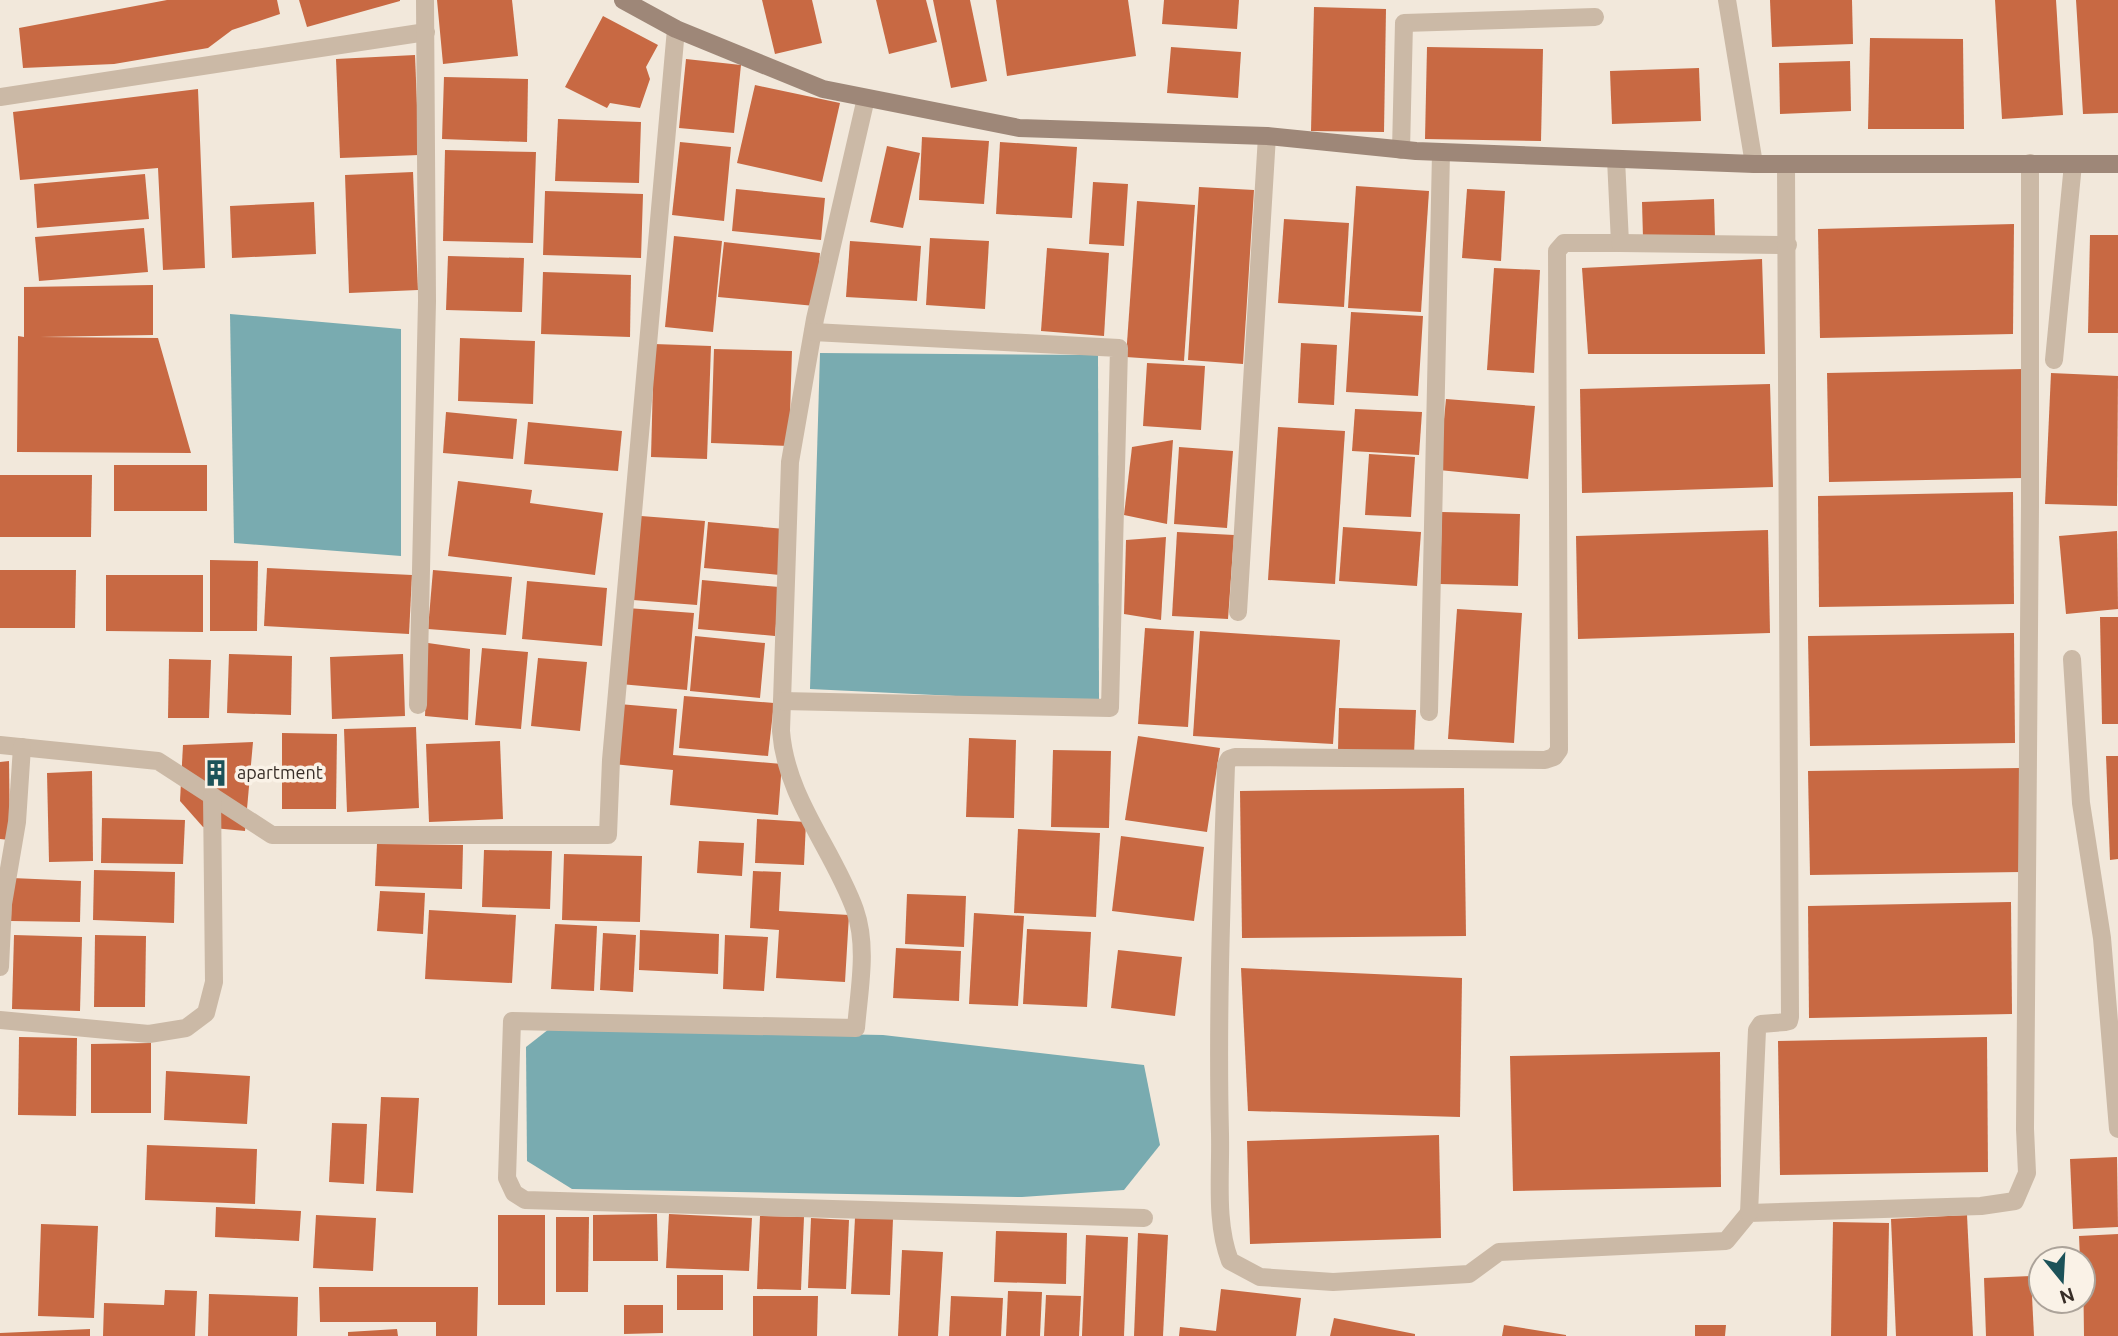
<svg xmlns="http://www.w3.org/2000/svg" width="2118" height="1336" font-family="Ubuntu,sans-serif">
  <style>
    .water { fill: #79abb0 }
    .building { fill: #c86943 }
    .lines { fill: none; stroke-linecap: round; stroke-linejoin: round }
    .lane { stroke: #cbb9a6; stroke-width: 18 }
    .street { stroke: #cbb9a6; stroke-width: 18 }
    .secondary { stroke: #9e8778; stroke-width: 18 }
    .labels { text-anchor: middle; stroke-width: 7; stroke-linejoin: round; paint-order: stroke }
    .poi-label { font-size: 18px; fill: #372d27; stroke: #faf2e7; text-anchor: start }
  </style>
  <rect width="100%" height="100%" fill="#f2e8db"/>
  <g class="water">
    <polygon points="230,314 401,329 401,556 234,543"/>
    <polygon points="820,353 1098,355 1099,703 810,689"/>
    <polygon points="549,1029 883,1035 1144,1065 1160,1145 1124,1190 1022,1197 572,1189 527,1161 526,1047"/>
  </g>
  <g class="building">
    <polygon points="167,0 277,0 280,14 232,30 208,48 114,64 23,68 19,28"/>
    <polygon points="299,0 400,0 400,1 307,27"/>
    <polygon points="437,0 512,0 518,56 443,64"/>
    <polygon points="762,0 812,0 822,43 775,54"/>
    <polygon points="876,0 926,0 937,42 889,54"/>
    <polygon points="933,0 970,0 987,81 951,88"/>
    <polygon points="996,0 1128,0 1136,56 1007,76"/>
    <polygon points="1164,0 1239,0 1237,29 1162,24"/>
    <polygon points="1770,0 1852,0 1853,44 1772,47"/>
    <polygon points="1995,0 2056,0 2063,115 2002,119"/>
    <polygon points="2076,0 2118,0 2118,113 2083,114"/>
    <polygon points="1314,7 1386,9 1384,132 1311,131"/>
    <polygon points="603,16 658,45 646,67 650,79 640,108 610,103 607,108 565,87"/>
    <polygon points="1870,38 1963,39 1964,129 1868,129"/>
    <polygon points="1171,47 1241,52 1238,98 1167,93"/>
    <polygon points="1427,47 1543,49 1541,141 1425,139"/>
    <polygon points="415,55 419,155 340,158 336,59"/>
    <polygon points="686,59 741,65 734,133 679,128"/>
    <polygon points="1850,61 1851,111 1780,114 1779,63"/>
    <polygon points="1699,68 1701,121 1612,124 1610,71"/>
    <polygon points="444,77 528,79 527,142 442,139"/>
    <polygon points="755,85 840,103 822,182 737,163"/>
    <polygon points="198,89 205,268 163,270 158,168 20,180 13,112"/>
    <polygon points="558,119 641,122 639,183 555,181"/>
    <polygon points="922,137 989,141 984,204 919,200"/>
    <polygon points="680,142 731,147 724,221 672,215"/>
    <polygon points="1000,142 1077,147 1072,218 996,214"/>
    <polygon points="887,146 920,153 903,228 870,222"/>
    <polygon points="445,150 536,152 533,243 443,241"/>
    <polygon points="413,172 418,290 349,293 345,175"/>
    <polygon points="145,174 149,219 37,228 34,184"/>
    <polygon points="1093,182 1128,184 1124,246 1089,244"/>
    <polygon points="1356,186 1429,191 1421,312 1348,308"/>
    <polygon points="1199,187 1254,190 1243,364 1188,360"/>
    <polygon points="736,189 825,198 821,240 732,231"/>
    <polygon points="1467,189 1505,191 1501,261 1462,258"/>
    <polygon points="545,191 643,194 641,258 543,255"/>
    <polygon points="1714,199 1715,237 1643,238 1642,202"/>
    <polygon points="1137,201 1195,205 1184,361 1126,357"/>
    <polygon points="314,202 316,254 232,258 230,206"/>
    <polygon points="1284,219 1349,223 1344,307 1278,303"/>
    <polygon points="2014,224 2013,334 1820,338 1818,229"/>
    <polygon points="144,228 148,272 39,281 35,237"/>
    <polygon points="2090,235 2118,235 2118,333 2088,333"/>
    <polygon points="674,236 722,241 713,332 665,327"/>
    <polygon points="930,238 989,241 985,309 926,305"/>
    <polygon points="850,241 921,246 917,301 846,297"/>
    <polygon points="724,242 820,253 815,306 718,297"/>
    <polygon points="1047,248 1109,253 1104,336 1041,331"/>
    <polygon points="448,256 524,258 522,312 446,310"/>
    <polygon points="1762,259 1765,354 1588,354 1582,268"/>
    <polygon points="1494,268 1540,270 1534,373 1487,370"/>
    <polygon points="543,272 631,275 630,337 541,334"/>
    <polygon points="153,285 153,335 40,337 158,338 191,453 17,452 18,336 24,337 24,287"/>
    <polygon points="1351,312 1423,316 1418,396 1346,392"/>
    <polygon points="460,338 535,341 533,404 458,401"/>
    <polygon points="1301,343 1337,345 1334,405 1298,403"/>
    <polygon points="654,344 711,346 707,459 651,457"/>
    <polygon points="714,349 792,351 789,446 711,443"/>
    <polygon points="1147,363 1205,366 1201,430 1143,426"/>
    <polygon points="2024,369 2023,478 1829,482 1827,373"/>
    <polygon points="2051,373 2118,376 2117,506 2045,504"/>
    <polygon points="1770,384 1773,487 1582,493 1580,389"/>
    <polygon points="1446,399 1535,406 1528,479 1439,470"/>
    <polygon points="1355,409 1422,412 1419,455 1352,451"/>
    <polygon points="446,412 517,419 513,459 443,453"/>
    <polygon points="528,422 622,431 618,471 524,464"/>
    <polygon points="1278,427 1345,431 1335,584 1268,580"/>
    <polygon points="1173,440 1167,524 1124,515 1132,447"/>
    <polygon points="1179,447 1233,451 1227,528 1174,524"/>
    <polygon points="1369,454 1415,457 1411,517 1365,515"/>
    <rect x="114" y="465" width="93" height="46"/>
    <polygon points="0,475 92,475 91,537 0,537"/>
    <polygon points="458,481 532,490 530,503 603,513 595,575 448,556"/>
    <polygon points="2013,492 2014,604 1819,607 1818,496"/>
    <polygon points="1442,512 1520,514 1518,586 1440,584"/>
    <polygon points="641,516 705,521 697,605 633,600"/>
    <polygon points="708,522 785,529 780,575 704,568"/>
    <polygon points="1343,527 1421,532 1417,586 1339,581"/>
    <polygon points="1768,530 1770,633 1578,639 1576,536"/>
    <polygon points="2117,531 2118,609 2066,614 2059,536"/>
    <polygon points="1177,532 1234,535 1228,619 1172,616"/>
    <polygon points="1166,537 1161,620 1124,614 1126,540"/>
    <polygon points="210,560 258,561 257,631 210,631"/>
    <polygon points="267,568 412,575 409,634 264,626"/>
    <polygon points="0,570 76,570 75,628 0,628"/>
    <polygon points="433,570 512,577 506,635 428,629"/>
    <polygon points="106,575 203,575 203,632 106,631"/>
    <polygon points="702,580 779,587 775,636 698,629"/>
    <polygon points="527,581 607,588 602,646 522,639"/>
    <polygon points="627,608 694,613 687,690 620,684"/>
    <polygon points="1457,609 1522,613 1514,743 1448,739"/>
    <polygon points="2100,617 2118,617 2118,724 2102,724"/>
    <polygon points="1145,628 1194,631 1188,727 1138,724"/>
    <polygon points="1200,631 1340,640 1333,744 1193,736"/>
    <polygon points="2014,633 2015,743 1810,746 1808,636"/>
    <polygon points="695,636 765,643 760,698 690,691"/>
    <polygon points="428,643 470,649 468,720 425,716"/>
    <polygon points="482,648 528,652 521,729 475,725"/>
    <polygon points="229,654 292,656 291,715 227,713"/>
    <polygon points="403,654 405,716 332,719 330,657"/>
    <polygon points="538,658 587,662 580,731 531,726"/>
    <polygon points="169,659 211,660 209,718 168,718"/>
    <polygon points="684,696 774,703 768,756 679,748"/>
    <polygon points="619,704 677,709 673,755 782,764 778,815 670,805 673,770 613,764"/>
    <polygon points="1339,708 1416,710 1414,754 1338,751"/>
    <polygon points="416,727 419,808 347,812 344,729"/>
    <polygon points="282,733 337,734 336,809 282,809"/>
    <polygon points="1138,736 1220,748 1207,832 1125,820"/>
    <polygon points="969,738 1016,740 1014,818 966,817"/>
    <polygon points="500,741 503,819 429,822 426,744"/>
    <polygon points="253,742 245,831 203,827 180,801 183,745"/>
    <polygon points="1053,750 1111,751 1109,828 1051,827"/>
    <polygon points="2106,756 2118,756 2118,859 2110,860"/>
    <polygon points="9,761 10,840 0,839 0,762"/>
    <polygon points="2020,768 2021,872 1810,875 1808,771"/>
    <polygon points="92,771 93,861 49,862 47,773"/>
    <polygon points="1464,788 1466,936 1242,938 1240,791"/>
    <polygon points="102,818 185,820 183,864 101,863"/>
    <polygon points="757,819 806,822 804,865 755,863"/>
    <polygon points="1018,829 1100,833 1096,917 1014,913"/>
    <polygon points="1121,836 1204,847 1194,921 1112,911"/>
    <polygon points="699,841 744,843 742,876 697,873"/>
    <polygon points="377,844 463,845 462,889 375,886"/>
    <polygon points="484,850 552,851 550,909 482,907"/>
    <polygon points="564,854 642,856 640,922 562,920"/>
    <polygon points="94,870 175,872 174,923 93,920"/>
    <polygon points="753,871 781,872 779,911 849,915 845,982 776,978 779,930 750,928"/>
    <polygon points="12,878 81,881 80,922 11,921"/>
    <polygon points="380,891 425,893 423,934 377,931"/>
    <polygon points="907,894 966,896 964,947 905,944"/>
    <polygon points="2011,902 2012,1014 1809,1018 1808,906"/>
    <polygon points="429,910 516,915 512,983 425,979"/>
    <polygon points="974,913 1024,916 1018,1006 969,1004"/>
    <polygon points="555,924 597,926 594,991 551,989"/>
    <polygon points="1027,929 1091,932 1087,1007 1023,1004"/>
    <polygon points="640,930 719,934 718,974 639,970"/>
    <polygon points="603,933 636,935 633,992 600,990"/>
    <polygon points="14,935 82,937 80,1011 12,1009"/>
    <polygon points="95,935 146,936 145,1007 94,1007"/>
    <polygon points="725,935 768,937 764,991 723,989"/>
    <polygon points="896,948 961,951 959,1001 893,998"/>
    <polygon points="1118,950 1182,957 1175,1016 1111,1008"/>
    <polygon points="1241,968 1462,978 1460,1117 1248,1111"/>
    <polygon points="19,1037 77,1038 76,1116 18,1115"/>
    <polygon points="1987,1037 1988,1172 1780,1175 1778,1041"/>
    <polygon points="151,1043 151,1113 91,1113 91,1044"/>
    <polygon points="1720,1052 1721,1187 1513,1191 1510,1056"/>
    <polygon points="166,1071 250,1076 247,1124 164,1120"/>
    <polygon points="381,1097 419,1098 413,1193 376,1191"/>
    <polygon points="332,1123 367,1124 364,1184 329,1182"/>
    <polygon points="1439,1135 1441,1238 1250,1244 1247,1141"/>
    <polygon points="147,1145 257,1149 255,1204 145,1200"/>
    <polygon points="2117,1157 2118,1227 2073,1229 2070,1159"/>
    <polygon points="216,1207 301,1211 299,1241 215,1237"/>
    <polygon points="657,1214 658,1261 593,1261 593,1215"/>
    <polygon points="669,1214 752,1218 749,1271 666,1268"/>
    <polygon points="316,1215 376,1218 373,1271 313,1268"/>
    <rect x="498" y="1215" width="47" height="90"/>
    <polygon points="1967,1215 1973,1336 1896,1336 1891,1219"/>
    <polygon points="760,1216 804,1217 801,1290 757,1289"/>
    <polygon points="556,1217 589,1217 588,1292 556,1292"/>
    <polygon points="811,1218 849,1220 846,1289 808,1288"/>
    <polygon points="855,1218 893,1219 890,1295 851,1294"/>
    <polygon points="1833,1222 1889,1223 1887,1336 1831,1336"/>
    <polygon points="41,1224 98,1226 94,1318 38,1316"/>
    <polygon points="996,1231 1067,1233 1066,1284 994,1282"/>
    <polygon points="1138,1233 1168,1235 1163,1336 1134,1336"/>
    <polygon points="2118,1234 2118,1336 2084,1336 2083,1259 2080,1259 2079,1236"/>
    <polygon points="1086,1235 1128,1237 1124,1336 1082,1336"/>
    <polygon points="902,1250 943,1252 938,1336 898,1336"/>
    <rect x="677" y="1275" width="46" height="35"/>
    <polygon points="2031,1276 2034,1336 1986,1336 1984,1278"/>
    <polygon points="319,1287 478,1287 477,1336 436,1336 436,1322 320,1322"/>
    <polygon points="1221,1289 1301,1298 1296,1336 1179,1336 1180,1327 1216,1331"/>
    <polygon points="165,1290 197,1291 195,1336 103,1336 104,1303 164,1305"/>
    <polygon points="1008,1291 1042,1292 1040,1336 1006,1336"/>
    <polygon points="209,1294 298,1297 297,1336 208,1336"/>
    <polygon points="1046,1295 1081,1296 1079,1336 1044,1336"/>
    <polygon points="753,1296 818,1296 817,1336 753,1336"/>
    <polygon points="951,1296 1003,1298 1001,1336 949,1336"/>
    <polygon points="624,1305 663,1305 663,1333 624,1334"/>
    <polygon points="1334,1318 1415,1334 1415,1336 1330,1336"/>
    <polygon points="1504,1325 1566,1335 1566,1336 1502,1336"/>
    <polygon points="1695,1325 1726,1325 1725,1336 1695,1336"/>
    <polygon points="90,1329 90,1336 0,1336 0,1333"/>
    <polygon points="397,1329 398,1336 348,1336 348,1332"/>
  </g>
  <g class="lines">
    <g class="lane">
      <path d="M866,98L815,319L790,462L781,731C786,798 833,849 855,910C868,947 859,990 856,1028L512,1021L507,1178L514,1193L525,1200L1144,1218"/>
      <polyline points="2054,360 2073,164"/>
      <polyline points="782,701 1110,708 1119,348 813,332"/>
    </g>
    <g class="street">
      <polyline points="1727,0 1754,164"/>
      <polyline points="0,97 426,32"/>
      <polyline points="1401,150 1404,23 1595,17"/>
      <path d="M1616,159L1620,243H1564L1557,251L1559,750L1554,757L1545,760L1235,757L1229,759L1226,765C1222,888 1217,1011 1220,1134C1221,1176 1215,1222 1230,1261L1260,1277L1333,1282L1469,1274L1499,1252L1726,1241L1749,1213L1981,1206L2015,1201L2027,1173L2025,1129L2030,506V163"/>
      <polyline points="1620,243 1788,245"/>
      <polyline points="1238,612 1267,136"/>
      <polyline points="2072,659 2081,803 2102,938 2118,1129"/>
      <polyline points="418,705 427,301 425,0"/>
      <polyline points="1429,712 1441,153"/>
      <polyline points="0,745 158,761 272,835 608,835 611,760 676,29"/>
      <polyline points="0,967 3,904 17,822 22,747"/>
      <polyline points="0,1020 149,1034 186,1028 206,1013 214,982 212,796"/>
      <polyline points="1749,1213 1757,1030 1761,1024 1785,1022 1789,1021 1790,1017 1786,165"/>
    </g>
    <polyline class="secondary" points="623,0 676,29 823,89 1019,128 1267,136 1416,151 1754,164 2118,164"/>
  </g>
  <defs>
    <symbol id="building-bare" viewBox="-9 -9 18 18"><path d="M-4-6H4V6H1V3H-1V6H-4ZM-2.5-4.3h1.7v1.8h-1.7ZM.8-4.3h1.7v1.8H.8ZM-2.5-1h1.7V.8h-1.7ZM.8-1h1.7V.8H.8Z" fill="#1c5259" stroke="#faf2e7" stroke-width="2.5" paint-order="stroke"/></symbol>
  </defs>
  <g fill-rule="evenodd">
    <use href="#building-bare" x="197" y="754" width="38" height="38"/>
  </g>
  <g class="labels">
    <g class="poi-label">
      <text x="237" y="779">apartment</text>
    </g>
  </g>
  <g transform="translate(2062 1280) rotate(162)"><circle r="33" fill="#faf2e7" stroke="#aca39a" stroke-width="2"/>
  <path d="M0-5L12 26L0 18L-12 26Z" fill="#1c5259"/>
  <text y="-10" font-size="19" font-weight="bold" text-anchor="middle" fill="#372d27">N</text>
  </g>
</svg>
